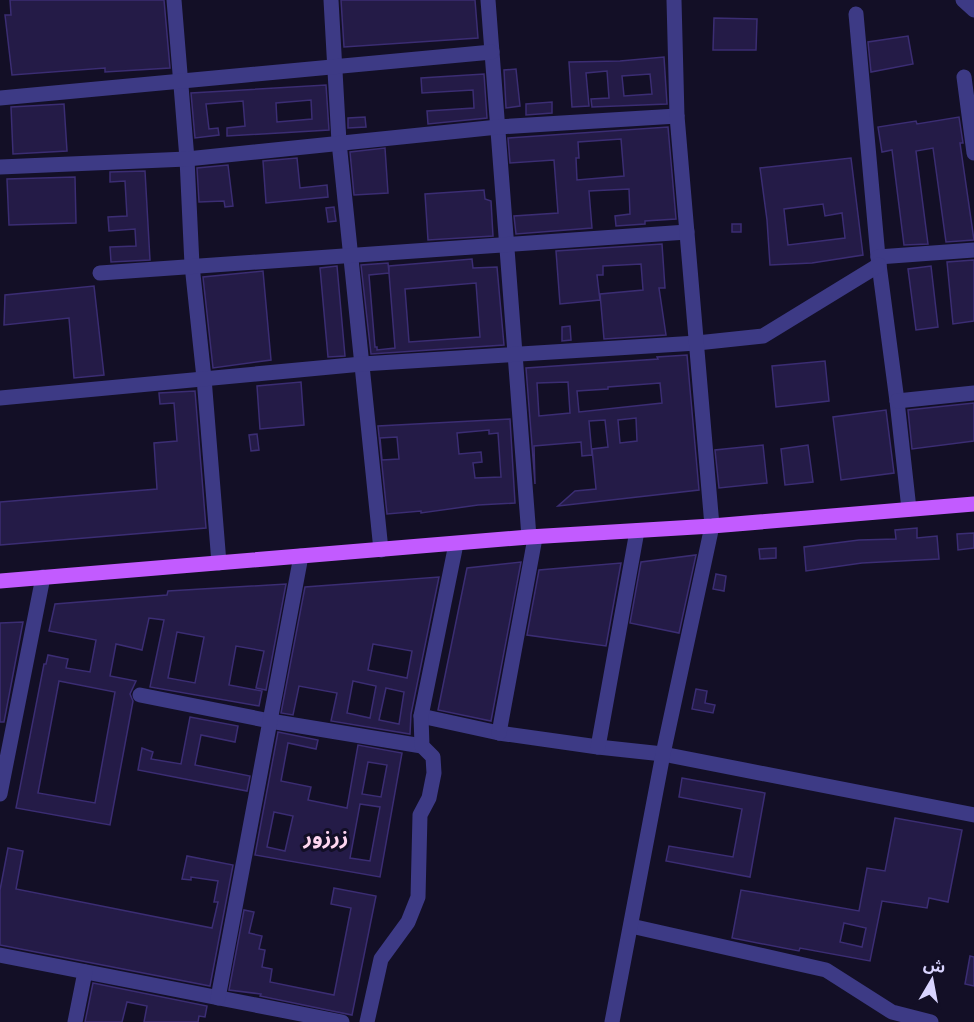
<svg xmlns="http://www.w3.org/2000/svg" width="974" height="1022" font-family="'Golos Text','Noto Sans Arabic',sans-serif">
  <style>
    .building { fill: #241b47; stroke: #3b2d73; stroke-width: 1.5; fill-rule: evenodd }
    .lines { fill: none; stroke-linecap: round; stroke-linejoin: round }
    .minor { stroke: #3d3a85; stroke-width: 15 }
    .major { stroke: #c25bff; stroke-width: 15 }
    .labels { text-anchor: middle; stroke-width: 6; stroke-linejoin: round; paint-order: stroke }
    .quarter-label { font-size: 21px; font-weight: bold; fill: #ffd6f0; stroke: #130f26 }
  </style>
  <rect width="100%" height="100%" fill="#130f26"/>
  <g class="building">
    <polygon points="10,0 164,0 170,68 105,72 105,68 12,75 5,15 11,15"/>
    <polygon points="341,0 475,0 478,38 344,47"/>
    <polygon points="714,18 757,19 756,50 713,50"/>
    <polygon points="908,36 913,64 871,72 868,42"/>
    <path d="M664,57L667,104L592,107L591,99L609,98L607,71L586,73L589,106L572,107L569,62L620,61ZM650,74L652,94L624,96L622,76Z"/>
    <polygon points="516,69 520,106 506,108 504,70"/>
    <polygon points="484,74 487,118 428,124 427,111 474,108 473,90 422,93 421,78"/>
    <path d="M326,85L329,130L227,136V128L245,126L243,101L206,104L209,129L218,128L219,135L195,138L191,93ZM311,100L312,119L277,122L276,103Z"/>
    <polygon points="552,102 552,113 526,115 526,104"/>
    <polygon points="64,104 67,151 13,154 11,107"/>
    <polygon points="365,117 366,127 348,128 348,118"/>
    <polygon points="959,117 963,143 960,143 974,240 946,242 933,148 916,151 928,244 904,245 892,150 882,152 878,127 916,121 917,124"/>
    <path d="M668,127L676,219L645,221V224L616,226L615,216L630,214L629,189L589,191L592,228L516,234L514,216L558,213L554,160L510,163L508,138ZM621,139L624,176L577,180L576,158H579L578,142Z"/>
    <polygon points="385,148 388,193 354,195 350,152"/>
    <polygon points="297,158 300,188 327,185 328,197 266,203 263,161"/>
    <path d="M851,158L863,255L812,263L770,265L767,220L760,168ZM823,204L825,216L842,213L845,238L788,245L784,209Z"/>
    <polygon points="228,165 233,206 225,207 224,201 199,202 197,168"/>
    <polygon points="145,171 150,260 111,262 110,247 136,246 135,229 109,231 108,217 127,216 125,181 110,182 110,172"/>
    <polygon points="75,177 76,223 9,225 7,179"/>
    <polygon points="484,190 485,199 491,201 493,236 428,240 425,194"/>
    <polygon points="334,207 336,221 328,222 326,208"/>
    <rect x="732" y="224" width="9" height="8"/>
    <polygon points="662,244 665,288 659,288 666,335 604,339 600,294 643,290 641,264 603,266 603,275 597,275 600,300 560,304 556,251"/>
    <path d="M472,259L473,268L497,267L504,345L371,354L361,265L388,263L389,273V266ZM389,273L395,348L377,350V347H375L369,275ZM476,283L480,337L409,342L405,289Z"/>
    <polygon points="974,260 974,321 953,324 947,262"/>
    <polygon points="337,266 345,356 328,357 320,268"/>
    <polygon points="931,266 938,327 916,330 908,269"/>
    <polygon points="263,271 271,360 213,368 203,277"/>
    <polygon points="94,286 104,375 74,378 69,318 4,325 5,295"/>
    <polygon points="570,326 571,340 562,341 562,327"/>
    <path d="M687,355L699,490L558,506L575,491L596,489L592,449L608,447L605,420L589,421L592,455L582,456L581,442L534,446L535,484L526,368L658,359L657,357ZM568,382L570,413L539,416L537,383ZM660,383L662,403L579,412L577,391L608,389V387ZM636,418L637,441L620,443L618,420Z"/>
    <polygon points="825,361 829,401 776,407 772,366"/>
    <polygon points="301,382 304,425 260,429 257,386"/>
    <polygon points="195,391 206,528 0,545 0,502 157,489 154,443 177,441 174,403 160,404 159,393"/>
    <polygon points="974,403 974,441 912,449 908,410"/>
    <polygon points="886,410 894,473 841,480 833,417"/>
    <path d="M510,419L515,503L478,505L421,513V511L387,514L378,426ZM489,430V434L498,433L501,477L475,478L473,463L482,462L481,452L459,454L457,433ZM397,437L399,459L382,460L380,438Z"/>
    <polygon points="257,434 259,450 251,451 249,435"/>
    <polygon points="763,445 767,483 719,488 715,450"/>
    <polygon points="808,445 813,482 785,485 781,449"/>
    <polygon points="917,528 917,538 937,536 939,559 862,563 806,571 804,547 859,540 896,539 895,530"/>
    <polygon points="974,533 974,548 958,550 957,534"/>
    <polygon points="776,548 776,558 760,559 759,549"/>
    <polygon points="696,555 679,633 630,623 641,562"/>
    <polygon points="521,562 491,721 438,710 467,568"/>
    <polygon points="621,563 606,646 527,635 539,570"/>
    <polygon points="716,574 726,576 724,591 713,589"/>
    <path d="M439,577L411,714L410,734L331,721L337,693L299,686L293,715L281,713L305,587ZM373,644L412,651L407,678L368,670ZM353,681L376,686L370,718L347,713ZM386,688L404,692L399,724L379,720Z"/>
    <path d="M286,584L266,690L256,688L264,651L236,646L229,685L262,691L259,706L150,687L164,620L149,618L142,650L116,644L110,676L136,681L130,694L133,701L110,825L16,808L44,664H46L48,655L68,659L66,668L90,672L96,640L49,631L55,604L167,595L168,591ZM177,632L204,637L195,683L168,678ZM59,681L115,692L95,803L38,793Z"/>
    <polygon points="23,622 4,722 0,722 0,623"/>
    <polygon points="696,689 707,691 705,703 715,705 713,713 692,709"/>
    <polygon points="190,717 238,726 235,742 201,735 195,765 250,776 247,791 138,770 142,748 153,752 151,759 181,764"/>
    <path d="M278,732L318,740L316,749L288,743L281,781L311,787L308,800L347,808L358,745L402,753L380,877L255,855ZM368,762L387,765L381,797L362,794ZM360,804L380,807L370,861L350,858ZM274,812L293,816L285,851L267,847Z"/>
    <polygon points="682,778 765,793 750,877 666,861 669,846 733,857 742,809 679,797"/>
    <path d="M895,818L962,830L948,902L929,898L927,908L882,901L870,961L800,948L799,951L732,938L741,890L859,911L867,868L885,871ZM844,923L866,928L862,947L840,942Z"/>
    <polygon points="8,848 23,851 16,889 212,928 218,902 214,902 218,881 191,877 191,880 182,879 187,856 233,865 210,986 0,945 0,890"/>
    <polygon points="334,888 376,896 352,1015 260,996 261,994 229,990 244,910 254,912 249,933 262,936 259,949 265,950 262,967 272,969 270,982 334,995 351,908 331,904"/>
    <polygon points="970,956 974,957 974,986 965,984"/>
    <polygon points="93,983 207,1006 205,1017 199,1016 198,1022 144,1022 147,1006 127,1002 122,1022 85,1022"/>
  </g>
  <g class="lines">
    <g class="minor">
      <polyline points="174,0 187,159 192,265 204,378 219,563"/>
      <polyline points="331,0 339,142 381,550"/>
      <polyline points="488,0 529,537"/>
      <polyline points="963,0 974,10"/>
      <polyline points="856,14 878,257 897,401 909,509"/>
      <polyline points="964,77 974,153"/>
      <path d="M0,98C164,84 328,66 492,52"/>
      <polyline points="0,167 187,159 498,127 677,116"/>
      <polyline points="878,257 974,250"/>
      <polyline points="100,273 687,232"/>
      <polyline points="0,398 362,364 697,343 763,336 879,265"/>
      <polyline points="897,401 974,393"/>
      <polyline points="140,695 270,721 422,746"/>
      <polyline points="421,716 499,733 598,747 663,754 974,815"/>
      <polyline points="499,733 535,538"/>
      <polyline points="598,747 637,531"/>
      <polyline points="0,794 43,577"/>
      <polyline points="631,926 826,970 892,1012 931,1022"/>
      <polyline points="0,955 342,1022"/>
      <polyline points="218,998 301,556"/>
      <polyline points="75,1022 85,972"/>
      <polyline points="367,1022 381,959 408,922 418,897 420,815 429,798 434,773 433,757 422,746 421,716 456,544"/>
      <polyline points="612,1022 663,754 712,526 677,116 674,0"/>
    </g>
    <polyline class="major" points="0,581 529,537 712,526 974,504"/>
  </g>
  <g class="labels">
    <g class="quarter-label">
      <text x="326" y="844">زرزور</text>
    </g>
  </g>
  <g transform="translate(932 980) rotate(10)" stroke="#130f26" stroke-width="4.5" paint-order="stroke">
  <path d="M0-4.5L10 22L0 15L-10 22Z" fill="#d9d4ff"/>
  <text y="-9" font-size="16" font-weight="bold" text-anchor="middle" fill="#d9d4ff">ش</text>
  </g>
</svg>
